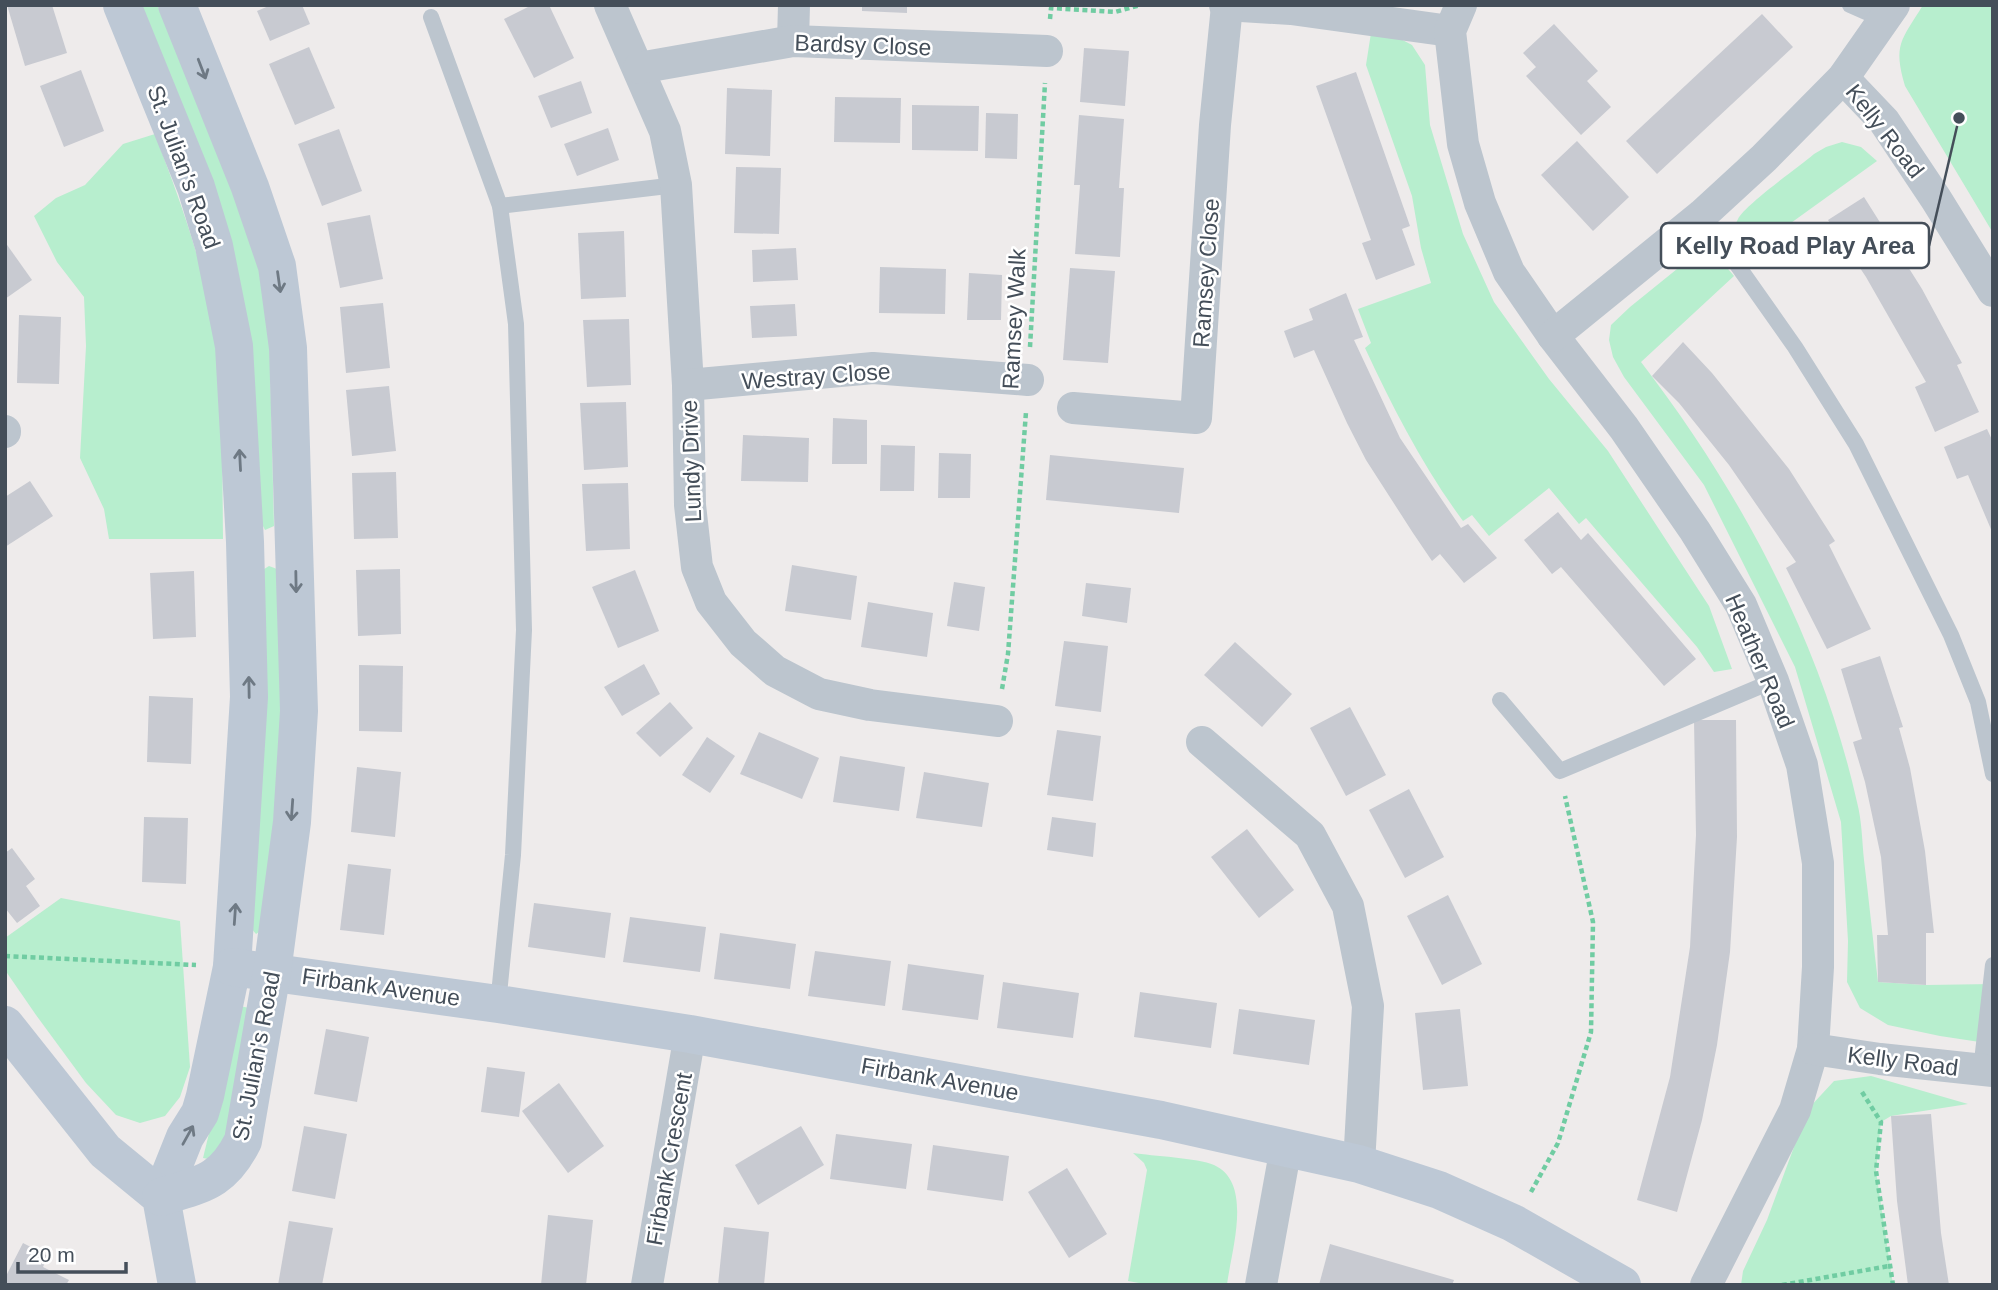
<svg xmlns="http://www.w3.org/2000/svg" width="1998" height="1290" font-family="Helvetica,sans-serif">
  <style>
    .green { fill: #b7eece }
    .building { fill: #c8cad1 }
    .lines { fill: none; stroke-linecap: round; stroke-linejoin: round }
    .path { stroke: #70cca2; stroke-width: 4.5; stroke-dasharray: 5 3.5; stroke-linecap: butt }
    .lane { stroke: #bcc5ce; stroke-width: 16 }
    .street { stroke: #bcc5ce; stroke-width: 32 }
    .secondary { stroke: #bdc8d5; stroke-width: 38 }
    .oneway { stroke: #6e7984 }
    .labels { text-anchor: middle; stroke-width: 5; stroke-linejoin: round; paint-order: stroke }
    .street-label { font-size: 23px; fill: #444e59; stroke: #fff }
    .leader { fill: none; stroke: #444e59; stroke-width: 2.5 }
    .callout-dot { fill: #444e59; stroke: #fff; stroke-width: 2.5 }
    .callout { fill: #fff; stroke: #444e59; stroke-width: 2.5 }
    .callout-label { font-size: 24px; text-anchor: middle; font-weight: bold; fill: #444e59 }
  </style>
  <rect width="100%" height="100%" fill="#eeebeb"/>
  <g class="green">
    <polygon points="132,5 157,5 186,72 257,256 269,321 274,526 265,530 261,522 255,439"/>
    <path d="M1923,5H1993V233L1905,86C1893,44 1901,41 1923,5Z"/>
    <path d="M1371,33L1393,35L1412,45L1425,65L1430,125L1463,234L1494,302L1549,379L1608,451L1709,606L1732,669L1714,672L1697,647L1586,518L1579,524L1549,488L1489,536L1472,515L1463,521C1423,467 1393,408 1365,348L1371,343L1358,309L1431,283L1421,248L1412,196L1366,65Z"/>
    <path d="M155,134C176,190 197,246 210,306C225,379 222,465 223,539H109L104,509L80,458L86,346L84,297L57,262L34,216L56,198L85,185L123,144Z"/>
    <path d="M1842,142L1861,147L1877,161L1745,256C1739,244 1731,231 1738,219C1746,204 1799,167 1814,154L1826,147Z"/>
    <path d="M1703,248L1713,251L1734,276L1641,362C1741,492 1821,642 1857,802C1862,821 1862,841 1864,860C1869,901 1873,941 1878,982L1926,985L1993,984V1044L1940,1036L1888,1025L1860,1008L1847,982L1848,941L1841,822L1795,667L1704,485L1624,377L1613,357L1609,340L1611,325L1630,307Z"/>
    <polygon points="269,566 277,569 284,690 265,928 256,934 251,928 261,571"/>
    <polygon points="61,898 180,921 190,1067 180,1097 165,1116 140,1123 116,1115 86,1083 36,1015 5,970 5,938"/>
    <polygon points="240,1006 249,1008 238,1129 214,1160 203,1158"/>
    <polygon points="1871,1076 1968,1104 1891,1116 1881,1122 1876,1171 1893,1285 1741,1285 1743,1271 1767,1220 1808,1109 1834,1081"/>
    <path d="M1133,1153C1152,1156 1198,1158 1214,1165C1254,1183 1231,1251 1227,1285H1150L1128,1281L1147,1170L1144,1163Z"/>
  </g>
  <g class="building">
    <polygon points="7,5 52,5 67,53 25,66"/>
    <polygon points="271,5 302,5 310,24 270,41 257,11"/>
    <polygon points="532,5 549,5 574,58 534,78 504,19"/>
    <polygon points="862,5 907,5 907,13 862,11"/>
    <polygon points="1762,14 1793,47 1657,174 1626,141"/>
    <polygon points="1554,24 1598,71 1587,81 1611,107 1581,135 1526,76 1536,67 1523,53"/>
    <polygon points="309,47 335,108 295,125 269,64"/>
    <polygon points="1084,48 1129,51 1125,106 1080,102"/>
    <polygon points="81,70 104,131 64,147 40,86"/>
    <polygon points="1356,72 1410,226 1402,229 1415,265 1376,280 1362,243 1371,240 1316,86"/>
    <polygon points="581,81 592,113 551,128 538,96"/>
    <polygon points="727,88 772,90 770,156 725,154"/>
    <polygon points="835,97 901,98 900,143 834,142"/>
    <polygon points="912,105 979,106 978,151 912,150"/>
    <polygon points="986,113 1018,114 1017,159 985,158"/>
    <polygon points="1079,115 1124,119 1119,188 1124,188 1120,257 1075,254 1080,185 1074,185"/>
    <polygon points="608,128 619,160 577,176 564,144"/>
    <polygon points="339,129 362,191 322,206 298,144"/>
    <polygon points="1577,141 1629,197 1593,231 1541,175"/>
    <polygon points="736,167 781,168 779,234 734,233"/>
    <polygon points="1864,197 1922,289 1962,363 1957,365 1979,412 1935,432 1915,387 1926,382 1866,277 1828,220"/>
    <polygon points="370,215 383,279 340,288 327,223"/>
    <polygon points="624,231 626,297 581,299 578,233"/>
    <polygon points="5,242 32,280 5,299"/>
    <polygon points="796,248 798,280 753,282 752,250"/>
    <polygon points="880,267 946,269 945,314 879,313"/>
    <polygon points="1070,268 1115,271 1108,363 1063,360"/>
    <polygon points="969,273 1002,275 1001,320 967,320"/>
    <polygon points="1346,293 1363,337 1354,340 1400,438 1461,528 1468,524 1497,558 1464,583 1440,554 1432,561 1413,533 1366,460 1347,423 1314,350 1294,358 1284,331 1313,320 1309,309"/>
    <polygon points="383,303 390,368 346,373 340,307"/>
    <polygon points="795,304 797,336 752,338 750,306"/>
    <polygon points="19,315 61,317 59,384 17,383"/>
    <polygon points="629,319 631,385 587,387 583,320"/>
    <polygon points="1683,342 1712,373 1789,469 1835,541 1829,545 1871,629 1827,649 1786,568 1796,562 1729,465 1679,403 1652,376"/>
    <polygon points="389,386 396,451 352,456 346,390"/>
    <polygon points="626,402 628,467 584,470 580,403"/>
    <polygon points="833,418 867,420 867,464 832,464"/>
    <polygon points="1987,429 1993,442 1993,534 1968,475 1957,479 1944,447"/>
    <polygon points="743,435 809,438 808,482 741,481"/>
    <polygon points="881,445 915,446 914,491 880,491"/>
    <polygon points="939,453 971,454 970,498 938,498"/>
    <polygon points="1050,455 1184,468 1179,513 1046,500"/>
    <polygon points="396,472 398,538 354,539 352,473"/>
    <polygon points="30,481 53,516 5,547 5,497"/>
    <polygon points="628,483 630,549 586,551 582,484"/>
    <polygon points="1558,512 1581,540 1588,533 1696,659 1664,686 1561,567 1552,574 1524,540"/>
    <polygon points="792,565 857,576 851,620 785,611"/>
    <polygon points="400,569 401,634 358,636 356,570"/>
    <polygon points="635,570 659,631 618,648 592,587"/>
    <polygon points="194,571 196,637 153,639 150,573"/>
    <polygon points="954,582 985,587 979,631 947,626"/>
    <polygon points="1086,583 1131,588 1127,623 1082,616"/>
    <polygon points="868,602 933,613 927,657 861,647"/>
    <polygon points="1064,641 1108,646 1101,712 1055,706"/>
    <polygon points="1235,642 1292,694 1262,727 1204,675"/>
    <polygon points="1880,656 1903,727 1899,728 1910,768 1925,851 1934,933 1926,933 1926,985 1878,982 1877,935 1888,935 1881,857 1865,782 1853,742 1862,739 1841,669"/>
    <polygon points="644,664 660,694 622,716 604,687"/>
    <polygon points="359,665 403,666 402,732 359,731"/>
    <polygon points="149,696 193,698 191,764 147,762"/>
    <polygon points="670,702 693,728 660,757 636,733"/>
    <polygon points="1350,707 1386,775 1346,796 1310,728"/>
    <polygon points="1694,720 1736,720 1737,837 1730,952 1717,1045 1702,1120 1677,1212 1637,1200 1670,1077 1690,947 1696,835"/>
    <polygon points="1057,730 1101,736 1093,801 1047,795"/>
    <polygon points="759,732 819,758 802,799 740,774"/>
    <polygon points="707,737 735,756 710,793 682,775"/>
    <polygon points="840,756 905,767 899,811 833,802"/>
    <polygon points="357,767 401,772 395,837 351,832"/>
    <polygon points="924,772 989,783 982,827 916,818"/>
    <polygon points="1409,789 1444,857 1405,878 1369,810"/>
    <polygon points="144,817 188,818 186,884 142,882"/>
    <polygon points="1052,817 1096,823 1093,857 1047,850"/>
    <polygon points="1247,829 1294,890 1259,918 1211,857"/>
    <polygon points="12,848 35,879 26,886 40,906 17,923 5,908 5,853"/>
    <polygon points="348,864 391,869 384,935 340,930"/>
    <polygon points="1448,895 1482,964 1442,985 1407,916"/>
    <polygon points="534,903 611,913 605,958 528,947"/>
    <polygon points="630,917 706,927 700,972 623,962"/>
    <polygon points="720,933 796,944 790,989 714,979"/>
    <polygon points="815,951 891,961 885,1006 808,996"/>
    <polygon points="908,964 984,975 978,1020 902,1010"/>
    <polygon points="1003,982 1079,993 1073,1038 997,1028"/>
    <polygon points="1140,992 1217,1003 1211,1048 1134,1037"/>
    <polygon points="1239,1009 1315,1020 1309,1065 1233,1054"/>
    <polygon points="1460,1009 1468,1086 1423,1090 1415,1013"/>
    <polygon points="326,1029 369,1037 357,1102 314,1094"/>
    <polygon points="487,1067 525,1072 519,1117 481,1112"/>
    <polygon points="559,1083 604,1146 568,1173 522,1111"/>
    <polygon points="1931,1114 1941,1233 1949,1285 1908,1285 1897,1201 1891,1116"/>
    <polygon points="304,1126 347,1134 335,1199 292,1191"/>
    <polygon points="801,1126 824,1165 758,1205 735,1165"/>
    <polygon points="836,1134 912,1144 906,1189 830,1179"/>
    <polygon points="933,1145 1009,1156 1003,1201 927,1190"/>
    <polygon points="1067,1168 1107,1234 1069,1258 1028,1192"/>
    <polygon points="548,1215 593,1220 586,1285 541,1285"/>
    <polygon points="289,1221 333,1228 322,1285 278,1285"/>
    <polygon points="724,1227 769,1232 764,1285 718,1285"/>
    <polygon points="23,1243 48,1256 43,1267 69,1280 66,1285 5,1285 5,1278"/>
    <polygon points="1330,1244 1454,1280 1452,1285 1319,1285"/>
  </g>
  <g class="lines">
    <g class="path">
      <polyline points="1050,19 1051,8 1115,12 1140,5"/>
      <polyline points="1030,347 1045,83"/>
      <polyline points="1002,689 1008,654 1026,412"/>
      <polyline points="5,956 196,965"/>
      <polyline points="1862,1092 1881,1122 1876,1171 1893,1285"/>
      <polyline points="1531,1192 1558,1143 1591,1032 1593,922 1565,796"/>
      <polyline points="1782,1285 1889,1266"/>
    </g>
    <g class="lane">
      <polyline points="1850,5 1884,20"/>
      <polyline points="431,17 500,206 516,324 524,630 513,855 498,1004"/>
      <polyline points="500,206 676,185"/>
      <polyline points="1702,215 1795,347 1856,444 1951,635 1978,702 1993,774"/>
      <polyline points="1500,700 1560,771 1773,681"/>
      <polyline points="1981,1070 1993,965"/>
    </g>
    <g class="street">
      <polyline points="610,5 665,131 676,185 688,385 690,505 697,567 711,602 743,643 775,671 819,694 870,705 997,721"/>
      <polyline points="1225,5 1291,9 1450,31"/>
      <polyline points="1461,5 1450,31 1463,144 1480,203 1509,272 1553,336 1624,428 1695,531 1741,605 1773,681 1802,765 1818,863 1818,967 1813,1049 1795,1110 1706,1285"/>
      <polyline points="793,41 794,5"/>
      <polyline points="639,68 793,41 1047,51"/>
      <polyline points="1843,78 1884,121 1936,199 1993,291"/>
      <polyline points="1553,336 1702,215 1764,158 1843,78 1894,5"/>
      <polyline points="688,385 873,368 1028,380"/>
      <polyline points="1073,408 1196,418 1215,125 1227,6"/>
      <polyline points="5,431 5,432"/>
      <polyline points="1202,742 1310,835 1348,906 1368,1006 1359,1164"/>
      <polyline points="1813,1049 1880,1059 1993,1071"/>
      <polyline points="647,1285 690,1034"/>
      <polyline points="1261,1285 1286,1147"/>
    </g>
    <g class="secondary">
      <polyline points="122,5 196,187 214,246 234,346 245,542 249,697 232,967 205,1096 200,1113 185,1137 161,1197"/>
      <polyline points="232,967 498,1004 690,1034 1161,1120 1359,1164 1439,1190 1513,1223 1622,1285"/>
      <polyline points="5,1025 105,1151 161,1197 177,1285"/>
      <path d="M161,1197C201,1184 222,1183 243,1141L272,972L292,822L299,711L288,348L277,266L250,187L177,5"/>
    </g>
  </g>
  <defs><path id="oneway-shaft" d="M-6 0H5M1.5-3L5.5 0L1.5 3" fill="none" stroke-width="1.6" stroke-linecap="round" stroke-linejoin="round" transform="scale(1.75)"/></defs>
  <g class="oneway">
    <use href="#oneway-shaft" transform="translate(202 69) rotate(69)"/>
    <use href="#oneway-shaft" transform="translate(279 282) rotate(82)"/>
    <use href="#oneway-shaft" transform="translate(240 460) rotate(-93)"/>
    <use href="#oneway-shaft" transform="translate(296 582) rotate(89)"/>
    <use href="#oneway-shaft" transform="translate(249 687) rotate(-91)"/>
    <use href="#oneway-shaft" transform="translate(292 810) rotate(94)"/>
    <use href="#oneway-shaft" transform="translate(235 914) rotate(-86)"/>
    <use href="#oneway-shaft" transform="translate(188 1135) rotate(-61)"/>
  </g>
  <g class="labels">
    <g class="street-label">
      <text transform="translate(863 45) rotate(2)" y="8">Bardsy Close</text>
      <text transform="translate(1885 131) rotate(52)" y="8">Kelly Road</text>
      <text transform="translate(184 167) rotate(70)" y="8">St. Julian's Road</text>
      <text transform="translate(1206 273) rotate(-86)" y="8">Ramsey Close</text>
      <text transform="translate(1014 319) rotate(-87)" y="8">Ramsey Walk</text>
      <text transform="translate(816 376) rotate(-4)" y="8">Westray Close</text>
      <text transform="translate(691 461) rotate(-92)" y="8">Lundy Drive</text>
      <text transform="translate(1760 661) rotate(67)" y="8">Heather Road</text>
      <text transform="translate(381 987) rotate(8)" y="8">Firbank Avenue</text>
      <text transform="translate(256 1056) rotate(-79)" y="8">St. Julian's Road</text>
      <text transform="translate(1903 1061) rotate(7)" y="8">Kelly Road</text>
      <text transform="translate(940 1079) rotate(10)" y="8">Firbank Avenue</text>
      <text transform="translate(669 1159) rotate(-80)" y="8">Firbank Crescent</text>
    </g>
  </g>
  <path class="leader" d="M1959 118L1929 246"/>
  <circle class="callout-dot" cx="1959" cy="118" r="7"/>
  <rect class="callout" x="1661" y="223" width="268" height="45" rx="7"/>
  <g class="callout-label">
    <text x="1795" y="254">Kelly Road Play Area</text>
  </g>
  <rect width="1998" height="1290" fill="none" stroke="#444e59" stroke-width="14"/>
  <path d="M18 1262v10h108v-10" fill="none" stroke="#444e59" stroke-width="3.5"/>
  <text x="28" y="1262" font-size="21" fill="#444e59" stroke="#ffffff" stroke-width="5" paint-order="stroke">20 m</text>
</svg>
